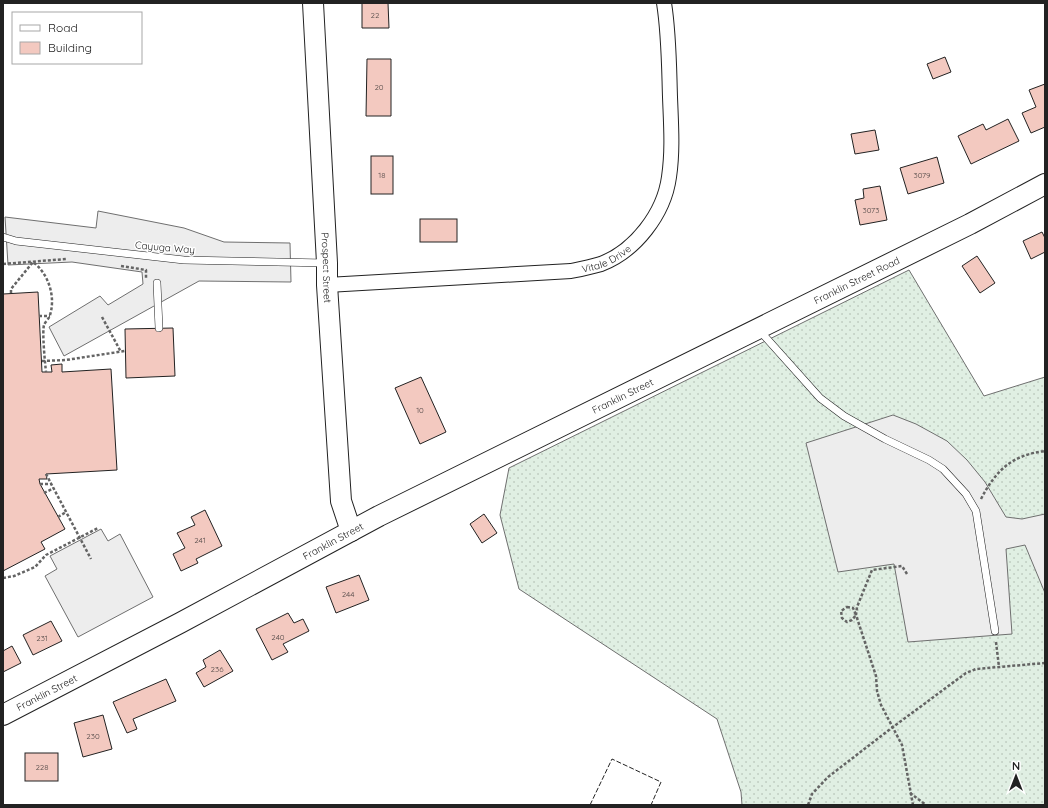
<svg xmlns="http://www.w3.org/2000/svg" width="1048" height="808" font-family="Quicksand,sans-serif">
  <style>
    .grass { fill: url(#grass-dots); stroke: #6f6f6f }
    .parking { fill: #ededed; stroke: #6f6f6f }
    .building { fill: #f3c9c0; stroke: #222 }
    .lines { fill: none; stroke-linecap: round; stroke-linejoin: round }
    .lane-casing { stroke: #222; stroke-width: 8 }
    .street-casing { stroke: #222; stroke-width: 16 }
    .secondary-casing { stroke: #222; stroke-width: 22 }
    .path { stroke: #646464; stroke-width: 2.5; stroke-dasharray: 3 2; stroke-linecap: butt }
    .lane { stroke: #fff; stroke-width: 7 }
    .street { stroke: #fff; stroke-width: 14 }
    .secondary { stroke: #fff; stroke-width: 20 }
    .fence { stroke: #222; stroke-width: 1; stroke-dasharray: 5 2; stroke-linecap: butt }
    .labels { text-anchor: middle; stroke-width: 3; stroke-linejoin: round; paint-order: stroke }
    .number-label { font-size: 8px; fill: #564c4a }
    .street-label { font-size: 10px; fill: #222; stroke: #fff }
  </style>
  <defs>
    <pattern id="grass-dots" width="8" height="8" patternUnits="userSpaceOnUse"><rect width="8" height="8" fill="#e0efe3"/><path d="M2 2h.1M6 6h.1" fill="none" stroke="#c0cdc2" stroke-width="1.8" stroke-linecap="round"/></pattern>
  </defs>
  <rect width="100%" height="100%" fill="#fff"/>
  <polygon class="grass" points="909,270 984,396 1045,377 1045,805 742,805 741,792 717,719 519,589 500,515 509,468"/>
  <g class="parking">
    <polygon points="98,211 184,228 224,242 290,243 291,282 199,281 64,356 49,327 100,296 108,305 143,284 142,272 72,262 8,265 5,217 96,228"/>
    <polygon points="893,415 916,424 947,441 967,460 985,482 1006,517 1022,519 1045,514 1045,593 1025,545 1006,549 1012,634 908,642 894,564 838,572 806,443"/>
    <polygon points="101,529 108,541 120,534 153,597 78,637 45,576 57,569 50,556"/>
  </g>
  <g class="building">
    <polygon points="362,3 388,3 389,28 362,28"/>
    <polygon points="945,57 951,72 933,79 927,64"/>
    <polygon points="367,59 391,59 391,116 366,116"/>
    <polygon points="1045,84 1045,127 1031,133 1022,113 1036,107 1029,90"/>
    <polygon points="1008,119 1019,141 971,164 958,136 983,124 986,130"/>
    <polygon points="875,130 879,150 855,154 851,134"/>
    <rect x="371" y="156" width="22" height="38"/>
    <polygon points="937,157 944,183 908,194 900,168"/>
    <polygon points="880,186 887,220 860,225 855,200 864,198 863,189"/>
    <rect x="420" y="219" width="37" height="23"/>
    <polygon points="1042,232 1045,238 1045,252 1031,259 1023,241"/>
    <polygon points="977,256 995,283 980,293 962,266"/>
    <polygon points="38,292 42,372 52,372 51,365 62,364 62,372 111,369 117,470 46,474 47,479 39,479 40,484 65,529 41,542 45,549 3,571 3,294"/>
    <polygon points="173,328 175,376 126,378 125,329"/>
    <polygon points="421,377 446,432 420,444 395,388"/>
    <polygon points="205,510 222,546 196,559 198,563 181,571 173,554 185,548 177,533 195,525 191,517"/>
    <polygon points="484,514 497,533 482,543 470,524"/>
    <polygon points="359,575 369,600 336,613 326,587"/>
    <polygon points="288,613 294,623 303,619 309,631 283,644 288,652 272,660 256,629"/>
    <polygon points="51,621 62,641 33,655 23,635"/>
    <polygon points="12,646 21,663 3,672 3,651"/>
    <polygon points="220,650 233,671 204,687 196,673 206,667 203,660"/>
    <polygon points="166,679 176,701 133,719 137,729 127,733 113,702"/>
    <polygon points="103,715 112,749 83,757 74,723"/>
    <rect x="25" y="753" width="33" height="28"/>
  </g>
  <g class="lines">
    <defs>
      <g id="lane">
        <polyline points="3,237 16,241 184,260 325,263"/>
        <polyline points="157,283 159,328"/>
        <polyline points="759,330 820,398 844,416 885,439 929,460 943,469 966,494 976,511 995,631"/>
      </g>
      <g id="street">
        <path id="s1" d="M327,285L571,271C581,269 591,267 601,264C635,251 664,214 669,177C673,150 671,124 670,97C669,66 669,34 664,3"/>
      </g>
      <g id="secondary">
        <path id="s2" d="M313,3L327,263V285L341,501L351,531"/>
        <path id="s3" d="M3,715L180,623L379,516L970,224L1045,184"/>
      </g>
    </defs>
    <use href="#lane" class="lane-casing"/>
    <use href="#street" class="street-casing"/>
    <use href="#secondary" class="secondary-casing"/>
    <g class="path">
      <polyline points="3,264 66,259"/>
      <polyline points="121,266 146,270 146,279"/>
      <path d="M11,293V289L33,262C48,273 56,296 50,315C49,319 45,322 44,325C42,332 45,363 46,372"/>
      <polyline points="39,316 50,316"/>
      <polyline points="102,317 121,352"/>
      <polyline points="42,361 66,360 125,351"/>
      <polyline points="46,474 91,559"/>
      <polyline points="40,484 52,484"/>
      <polyline points="44,493 54,488"/>
      <path d="M981,499C996,470 1012,455 1045,451"/>
      <polyline points="58,517 66,512"/>
      <polyline points="907,574 902,566 872,570 857,607 856,615 876,676 877,691 881,705 902,745 913,805"/>
      <polyline points="3,578 14,576 35,567 46,555 98,528"/>
      <polygon points="847,607 853,608 856,615 852,620 847,622 842,618 841,611"/>
      <polyline points="996,642 999,667"/>
      <polyline points="910,793 926,805"/>
      <polyline points="808,805 812,794 828,777 889,730 966,673 976,669 1045,663"/>
    </g>
    <use href="#lane" class="lane"/>
    <use href="#street" class="street"/>
    <use href="#secondary" class="secondary"/>
    <polyline class="fence" points="590,805 612,759 661,782 651,805"/>
  </g>
  <g class="labels">
    <g class="number-label">
      <text x="375" y="18">22</text>
      <text x="379" y="90">20</text>
      <text x="382" y="178">18</text>
      <text x="922" y="178">3079</text>
      <text x="871" y="213">3073</text>
      <text x="420" y="413">10</text>
      <text x="200" y="543">241</text>
      <text x="348" y="597">244</text>
      <text x="278" y="640">240</text>
      <text x="42" y="641">231</text>
      <text x="217" y="672">236</text>
      <text x="93" y="739">230</text>
      <text x="42" y="770">228</text>
    </g>
    <g class="street-label">
      <text transform="translate(165 247) rotate(5)" y="4">Cayuga Way</text>
      <text dy="4" stroke="none"><textPath href="#s1" startOffset="282">Vitale Drive</textPath></text>
      <text dy="4" stroke="none"><textPath href="#s2" startOffset="265">Prospect Street</textPath></text>
      <text dy="4" stroke="none"><textPath href="#s3" startOffset="958">Franklin Street Road</textPath></text>
      <text dy="4" stroke="none"><textPath href="#s3" startOffset="697">Franklin Street</textPath></text>
      <text dy="4" stroke="none"><textPath href="#s3" startOffset="373">Franklin Street</textPath></text>
      <text dy="4" stroke="none"><textPath href="#s3" startOffset="49">Franklin Street</textPath></text>
    </g>
  </g>
  <rect width="1048" height="808" fill="none" stroke="#222222" stroke-width="8"/>
  <rect x="12" y="12" width="130" height="52" fill="#ffffff" stroke="#a7a7a7"/>
  <rect x="20" y="25" width="20" height="6" fill="#ffffff" stroke="#a7a7a7"/>
  <text x="48" y="32" font-size="12" fill="#222222">Road</text>
  <rect x="20" y="42" width="20" height="12" fill="#f3c9c0" stroke="#a7a7a7"/>
  <text x="48" y="52" font-size="12" fill="#222222">Building</text>
  <g transform="translate(1016 776)" stroke="#ffffff" stroke-width="3" paint-order="stroke">
  <path d="M0-3L7 15L0 10L-7 15Z" fill="#222222"/>
  <text y="-6" font-size="11" font-weight="bold" text-anchor="middle" fill="#222222">N</text>
  </g>
</svg>
